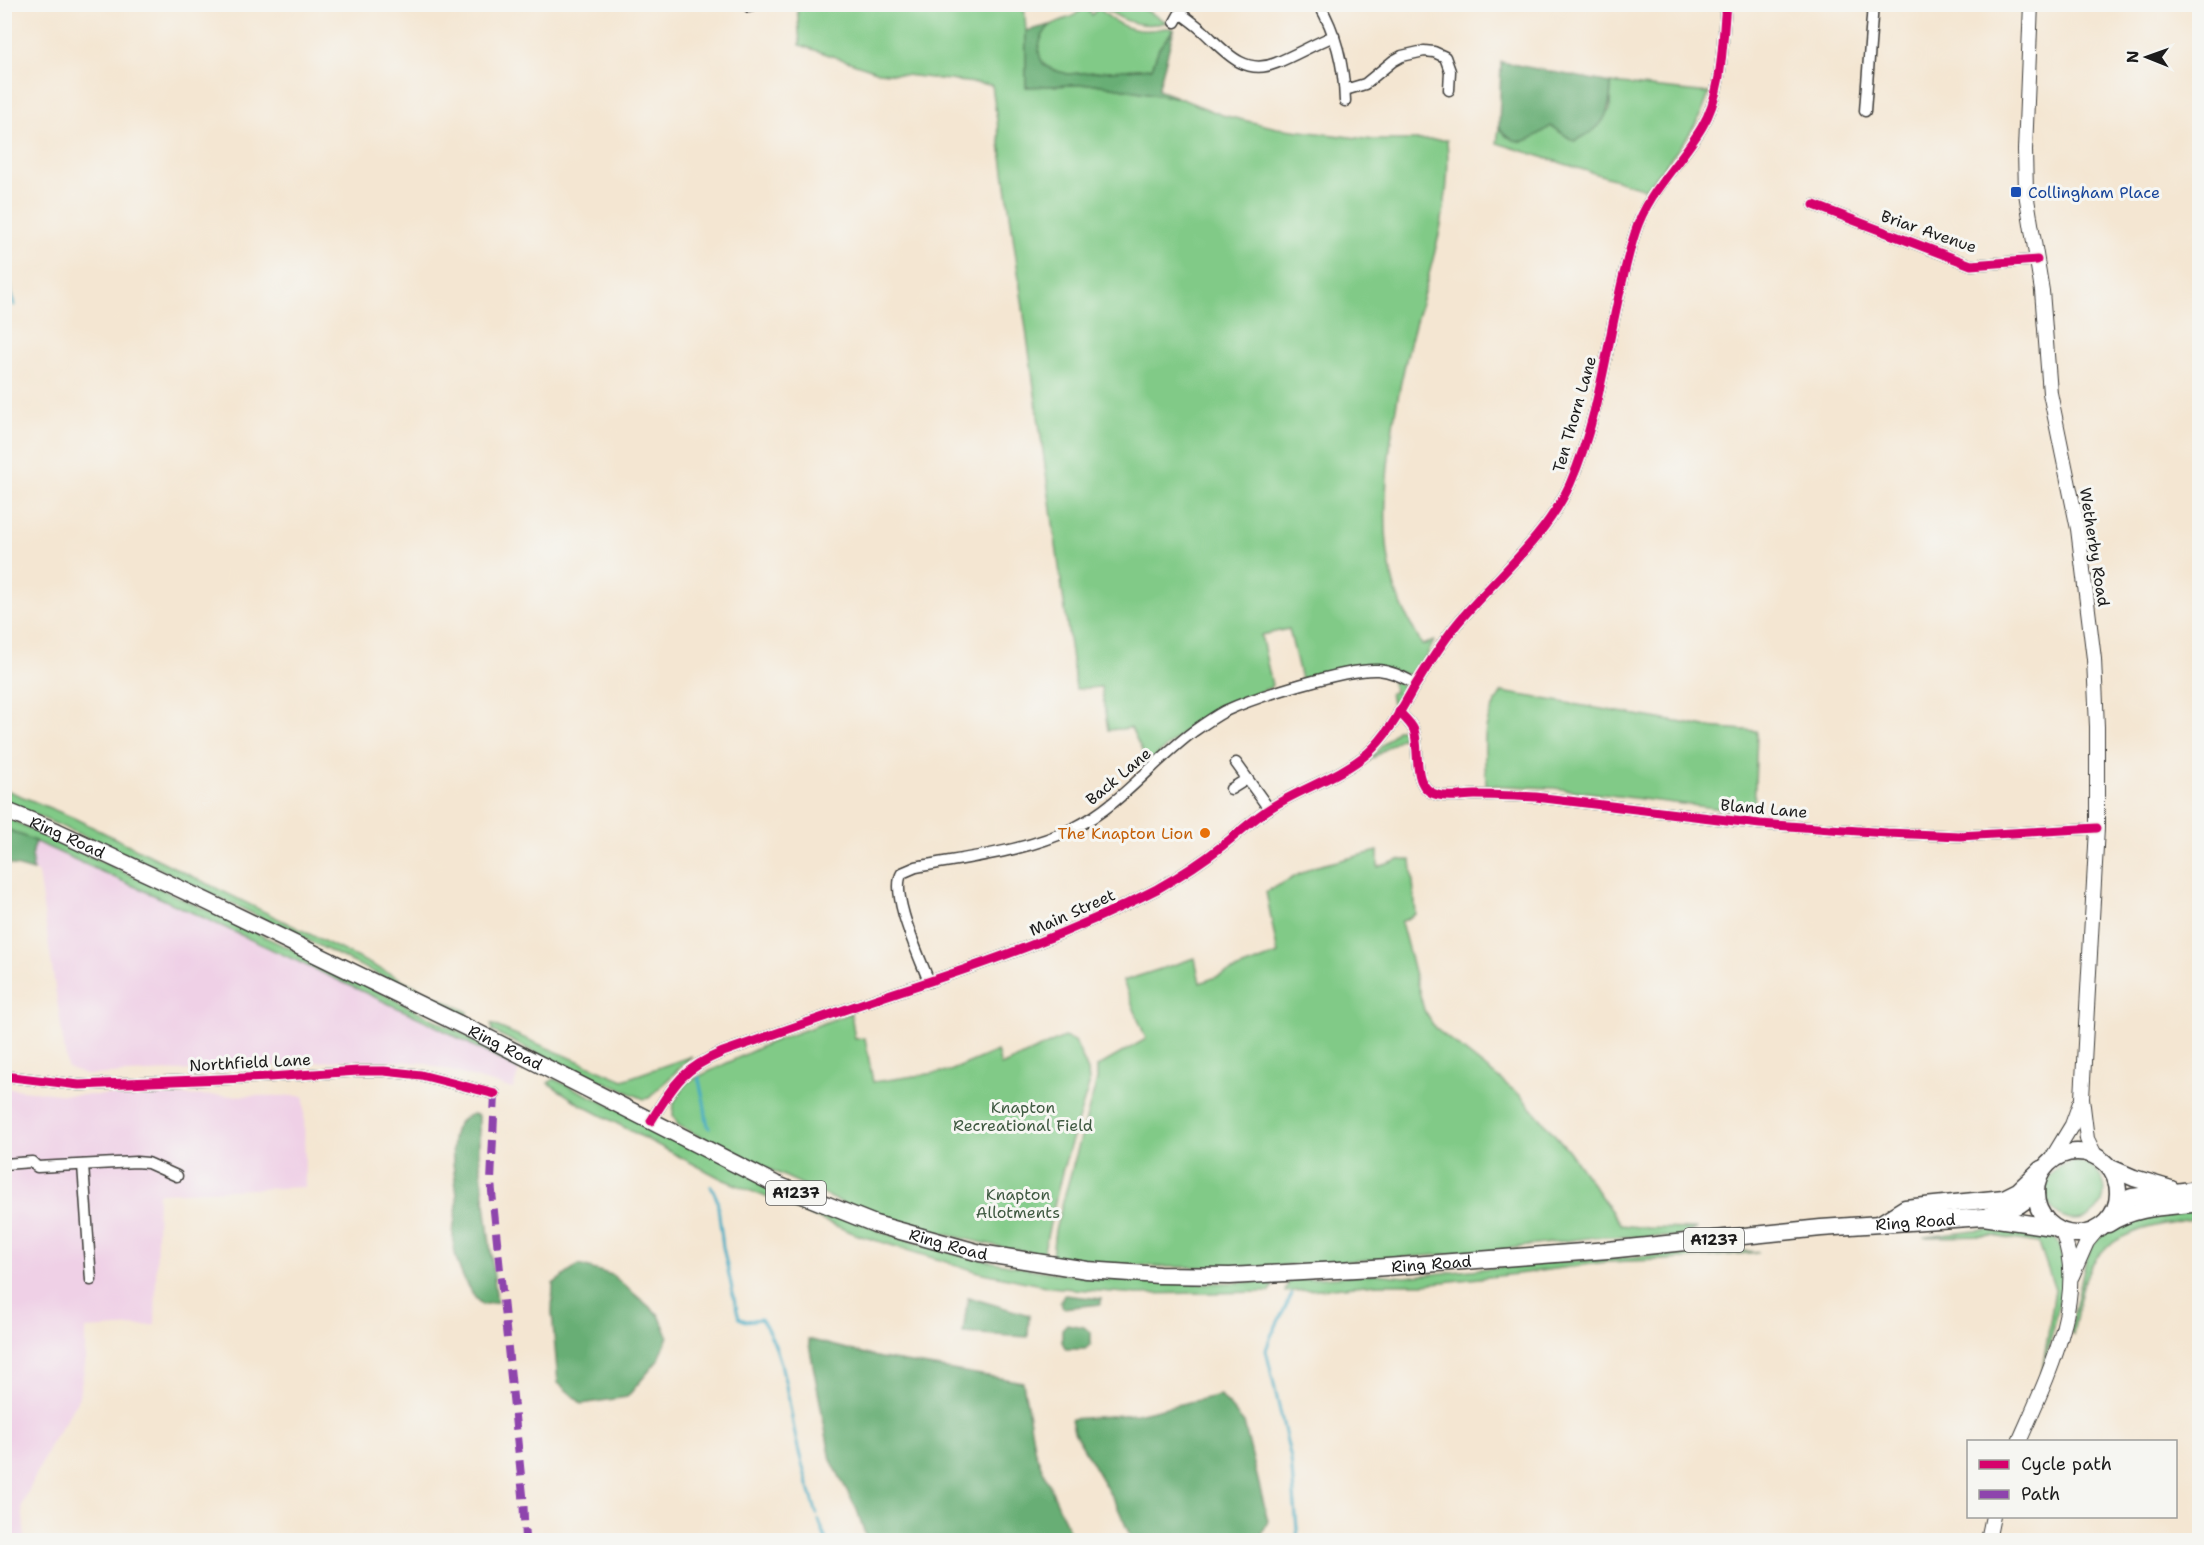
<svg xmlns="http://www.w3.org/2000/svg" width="2204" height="1545" font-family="'Shantell Sans',sans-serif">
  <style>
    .built { fill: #efd0e6 }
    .green { fill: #81ca87; stroke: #4e7352; stroke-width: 1.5 }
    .forest { fill: #68ae74; stroke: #426548; stroke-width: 1.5 }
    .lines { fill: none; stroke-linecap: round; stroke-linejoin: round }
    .stream { stroke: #43abc3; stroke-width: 3 }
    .minor-casing { stroke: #3c3a37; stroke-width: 13 }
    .major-casing { stroke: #3c3a37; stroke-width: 16 }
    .highway-casing { stroke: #3c3a37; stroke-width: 19 }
    .minor { stroke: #fff; stroke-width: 10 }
    .major { stroke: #fff; stroke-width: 14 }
    .highway { stroke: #fff; stroke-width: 16 }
    .quiet { stroke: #8e44ad; stroke-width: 8; stroke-dasharray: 15 8; stroke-linecap: butt }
    .cycleway-casing { stroke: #f6f6f2; stroke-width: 13 }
    .cycleway { stroke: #d6006c; stroke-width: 9 }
    .transit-dot { fill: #1a4fb4; stroke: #f6f6f2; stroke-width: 2 }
    .food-dot { fill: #e8710a; stroke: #f6f6f2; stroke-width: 2 }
    .labels { text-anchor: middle; stroke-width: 6; stroke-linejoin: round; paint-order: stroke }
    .shield { fill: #f6f6f2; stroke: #5d5d5c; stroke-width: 1.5 }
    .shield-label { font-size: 15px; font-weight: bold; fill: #1c1c1c }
    .transit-label { font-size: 16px; fill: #164399; stroke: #f6f6f2; text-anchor: start }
    .street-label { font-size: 16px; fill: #1c1c1c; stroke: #f6f6f2 }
    .food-label { font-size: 16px; fill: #c56008; stroke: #f6f6f2; text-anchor: end }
    .park-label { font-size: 16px; fill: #3f5941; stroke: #f6f6f2 }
  </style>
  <rect width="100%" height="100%" fill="#f6f6f2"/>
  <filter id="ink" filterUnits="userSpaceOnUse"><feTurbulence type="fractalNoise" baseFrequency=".0167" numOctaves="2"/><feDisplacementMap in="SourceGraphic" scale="12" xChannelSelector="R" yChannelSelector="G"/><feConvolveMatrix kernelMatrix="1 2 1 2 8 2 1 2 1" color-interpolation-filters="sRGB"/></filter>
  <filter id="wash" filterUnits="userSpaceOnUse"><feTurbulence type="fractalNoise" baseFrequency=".008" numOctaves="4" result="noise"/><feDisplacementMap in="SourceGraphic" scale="24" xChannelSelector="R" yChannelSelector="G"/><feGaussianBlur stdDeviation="1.35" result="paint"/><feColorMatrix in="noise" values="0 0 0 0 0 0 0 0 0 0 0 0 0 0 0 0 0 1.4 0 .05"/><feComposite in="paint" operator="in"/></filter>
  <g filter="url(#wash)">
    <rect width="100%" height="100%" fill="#f4e6d2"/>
    <g class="built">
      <polygon points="35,841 426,1021 519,1070 513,1089 423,1063 399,1061 343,1060 259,1067 85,1075 67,1067 38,873 33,871 32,857"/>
      <polygon points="4,1088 68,1095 304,1096 305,1187 158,1193 155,1325 85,1329 85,1365 78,1400 49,1447 22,1505 25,1540 4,1540"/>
    </g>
    <g class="green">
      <path d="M797,5H1024L1026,31V87L1095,84L1182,99L1222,115L1277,128L1374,140H1447C1452,201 1434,256 1418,314C1396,391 1372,510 1395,588C1401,607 1412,627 1422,645L1434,641L1418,672L1408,675L1372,665L1344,672L1318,674L1301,679L1289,629L1261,635L1272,685L1270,688L1219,708L1183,733L1148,763L1131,728L1108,730L1101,687L1076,689L992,85L879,72L800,45Z"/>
      <path d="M1085,5H1096L1089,12L1092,15L1098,7C1112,22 1129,32 1150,30C1159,30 1166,26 1174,29L1159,48L1152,68L1068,74C1060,72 1049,70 1042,64C1033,55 1041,32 1050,26C1063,17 1075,20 1085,5Z"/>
      <path d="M1101,5H1136L1167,22C1142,29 1121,22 1101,5Z"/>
      <path d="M1611,83L1709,93C1698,131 1670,159 1645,189L1497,143L1499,128L1507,137L1542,132L1551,126L1574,141L1610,110Z"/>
      <polygon points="1398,682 1404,688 1402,697 1398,704 1392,703 1390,693 1395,692 1392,683"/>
      <path d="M1502,692L1706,727L1757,731L1754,813L1553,788L1486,785C1485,748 1479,724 1502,692Z"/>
      <polygon points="1397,730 1404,730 1408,733 1365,764"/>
      <polygon points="4,789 74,818 468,1012 466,1017 160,869 5,802"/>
      <polygon points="5,817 328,966 521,1063 519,1070 426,1021 202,917 5,828"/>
      <polygon points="1378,851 1378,867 1399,860 1411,860 1416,914 1401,922 1424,1010 1435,1028 1521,1096 1569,1151 1621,1225 1648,1228 1697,1229 1677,1237 1595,1237 1483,1252 1262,1267 1168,1267 1081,1262 1052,1257 1055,1230 1097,1080 1097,1067 1146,1039 1123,981 1195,958 1200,983 1278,954 1266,892 1313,867"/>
      <polygon points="851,1013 855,1039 865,1038 873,1082 950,1071 997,1051 1001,1066 1064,1037 1075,1041 1088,1071 1089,1085 1062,1172 1043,1254 1006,1248 912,1227 847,1205 712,1143 678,1125 673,1115 674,1102 687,1082 769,1043"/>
      <polygon points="491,1024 623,1080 692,1056 649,1098 644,1099 536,1053 492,1031"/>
      <path d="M554,1079L879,1231C1006,1274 1137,1289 1270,1281L1273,1285L1270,1292L1137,1294L1050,1287L979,1272L858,1235L722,1179L580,1104L548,1083Z"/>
      <circle cx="2075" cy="1191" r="29"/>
      <path d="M2199,1206V1218C2160,1224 2106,1230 2088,1272C2080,1290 2077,1315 2073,1335L2070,1331L2086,1259L2096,1241L2116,1224Z"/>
      <path d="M2025,1228C2032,1230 2042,1230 2048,1233C2081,1251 2049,1344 2042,1372L2055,1290L2039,1243L1992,1236L1924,1237L1991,1229Z"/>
      <polygon points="1733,1250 1759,1252 1686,1259 1605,1262 1526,1273 1424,1284 1378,1284 1285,1292 1289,1280 1376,1274 1405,1277 1536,1263"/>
    </g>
    <g class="forest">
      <path d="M1050,25C1044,32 1040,38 1039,47C1038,67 1051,70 1068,74L1152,68L1159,48L1174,29L1158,90L1182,99L1095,84L1026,87V31Z"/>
      <path d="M1501,62L1611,83C1610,115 1605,128 1574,141L1551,126C1530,140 1518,151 1499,128Z"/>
      <polygon points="4,828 35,841 32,857 33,871 5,863"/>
      <path d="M474,1114L479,1116V1154L497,1302L482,1305C465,1290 452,1255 453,1233C454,1220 458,1209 457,1196C455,1172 441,1120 474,1114Z"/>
      <polygon points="579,1265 612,1275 659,1315 668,1336 659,1359 627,1397 582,1404 558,1383 552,1312 553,1284"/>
      <polygon points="1064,1295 1101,1299 1101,1304 1063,1308 1060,1302"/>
      <polygon points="968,1297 1029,1315 1028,1337 963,1333"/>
      <polygon points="1067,1324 1084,1327 1091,1333 1091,1344 1085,1349 1066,1349 1062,1342 1062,1329"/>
      <polygon points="808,1339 881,1358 1023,1382 1035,1452 1069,1530 1070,1540 867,1540 857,1510 831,1460"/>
      <polygon points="1220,1395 1244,1423 1268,1521 1259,1540 1132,1540 1118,1508 1074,1432 1071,1419 1136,1414"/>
    </g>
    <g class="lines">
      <g class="stream">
        <polyline points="4,262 14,305"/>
        <path d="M699,1077C700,1087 702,1093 704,1102C706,1112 705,1118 709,1128"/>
        <polyline points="711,1186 717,1199 723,1247 735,1303"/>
        <polyline points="1292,1294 1271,1336 1266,1350 1291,1459 1298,1540"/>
        <path d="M736,1306L739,1318L746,1321L761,1319C784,1351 787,1396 795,1434C800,1461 809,1488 817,1514"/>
        <polyline points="819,1520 826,1540"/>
      </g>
    </g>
  </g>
  <g filter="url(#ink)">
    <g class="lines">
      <defs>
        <g id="minor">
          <polyline points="746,4 749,7"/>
          <path d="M1319,4C1337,35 1344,66 1345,101"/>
          <path d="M1175,22L1180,13C1187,18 1195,24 1202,30C1223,49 1243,77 1276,63C1296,55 1314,44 1334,36"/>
          <polyline points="1345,90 1365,84 1393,61 1402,56 1424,51 1434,52 1445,57 1450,71 1449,90"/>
          <polyline points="1865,111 1873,4"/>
          <polyline points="1814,205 1971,265 2037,260"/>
          <path d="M1399,712C1405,718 1411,723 1414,730C1421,752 1410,788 1438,795C1450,798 1463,795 1475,795C1495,795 1516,796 1536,797L1760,824L1887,833L1960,836L2097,828"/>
          <polyline points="1236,763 1269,809"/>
          <polyline points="1231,789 1247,779"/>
          <path d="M929,982C921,960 889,893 902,873L916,867C969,857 1025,852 1074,828C1121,805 1153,761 1194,731C1204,724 1214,717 1225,711C1256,697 1345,668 1378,670C1392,671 1404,678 1416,684"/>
          <polyline points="4,1076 79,1085 269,1077 358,1071 384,1071 421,1075 495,1094"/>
          <path d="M651,1121C674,1084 682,1069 723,1052C780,1032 837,1012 894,993C984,964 1072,933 1157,889C1180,876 1202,862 1222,846C1239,833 1254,818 1272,807C1302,788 1340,777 1368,753C1387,736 1400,712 1413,689C1427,667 1440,645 1457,624C1495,578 1545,539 1570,484C1605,404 1609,315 1635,233C1648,191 1680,164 1702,127C1723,92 1722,44 1726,4"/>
          <polyline points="4,1164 32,1162 37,1167 136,1162 148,1163 177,1176"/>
          <polyline points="83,1165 91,1280"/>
        </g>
        <g id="major">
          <polyline points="2031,4 2025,150 2026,193 2042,291 2050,393 2078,529 2094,659 2097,727 2097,828 2082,1098 2087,1139 2095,1155"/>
          <polyline points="2049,1163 2072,1125 2080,1103"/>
          <polyline points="2072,1276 2087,1242 2097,1230"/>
          <path d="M2019,1442C2045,1382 2089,1297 2062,1232"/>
          <polyline points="1988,1540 1993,1516"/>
        </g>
        <g id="highway">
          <path id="s1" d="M4,810L56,831L206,901L480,1034L775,1184L875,1224L980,1253L1087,1270L1159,1275L1230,1276L1373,1268L1608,1250L1821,1228L1983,1217L2052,1227"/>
          <circle cx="2077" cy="1193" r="41"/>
          <polyline points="2111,1168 2134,1178 2171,1189"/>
          <polyline points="2118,1202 2132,1197 2200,1189"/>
          <polyline points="1990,1215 2019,1205 2036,1193"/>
          <polyline points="1881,1223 1905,1208 2004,1198 2018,1191 2041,1169"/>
          <path d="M2108,1224C2136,1206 2167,1207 2200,1203"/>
        </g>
      </defs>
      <use href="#minor" class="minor-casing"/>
      <use href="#major" class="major-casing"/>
      <use href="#highway" class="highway-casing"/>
      <use href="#minor" class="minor"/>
      <use href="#major" class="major"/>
      <use href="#highway" class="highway"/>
      <polyline class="quiet" points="495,1094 491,1182 523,1495 525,1540"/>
      <defs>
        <g id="cycleway">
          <polyline points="1814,205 1971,265 2037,260"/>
          <path d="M1399,712C1405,718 1411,723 1414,730C1421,752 1410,788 1438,795C1450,798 1463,795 1475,795C1495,795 1516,796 1536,797L1760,824L1887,833L1960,836L2097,828"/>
          <polyline points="4,1076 79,1085 269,1077 358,1071 384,1071 421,1075 495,1094"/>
          <path d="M651,1121C674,1084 682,1069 723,1052C780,1032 837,1012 894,993C984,964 1072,933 1157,889C1180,876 1202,862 1222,846C1239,833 1254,818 1272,807C1302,788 1340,777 1368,753C1387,736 1400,712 1413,689C1427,667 1440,645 1457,624C1495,578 1545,539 1570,484C1605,404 1609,315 1635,233C1648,191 1680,164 1702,127C1723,92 1722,44 1726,4"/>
        </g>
      </defs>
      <use href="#cycleway" class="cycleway-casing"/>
      <use href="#cycleway" class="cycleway"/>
    </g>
  </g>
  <rect class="transit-dot" x="2010" y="186" width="12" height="12" rx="3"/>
  <circle class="food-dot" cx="1205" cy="833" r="6"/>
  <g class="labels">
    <g class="shield">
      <rect x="766" y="1181" width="60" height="24" rx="4.5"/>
      <rect x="1684" y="1228" width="60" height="24" rx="4.5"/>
    </g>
    <g class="shield-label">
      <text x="796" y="1198">A1237</text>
      <text x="1714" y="1245">A1237</text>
    </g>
    <g class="transit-label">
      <text x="2028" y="198">Collingham Place</text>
    </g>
    <g class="street-label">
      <text transform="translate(1929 231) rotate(19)" y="6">Briar Avenue</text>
      <text transform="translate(1574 414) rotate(-74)" y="6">Ten Thorn Lane</text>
      <text transform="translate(2095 547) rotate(81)" y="6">Wetherby Road</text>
      <text transform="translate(1118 776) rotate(-40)" y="6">Back Lane</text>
      <text transform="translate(1764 808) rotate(5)" y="6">Bland Lane</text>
      <text dy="6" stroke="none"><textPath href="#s1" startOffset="69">Ring Road</textPath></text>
      <text transform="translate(1072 912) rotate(-24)" y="6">Main Street</text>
      <text dy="6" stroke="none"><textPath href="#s1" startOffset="555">Ring Road</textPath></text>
      <text transform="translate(250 1062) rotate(-3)" y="6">Northfield Lane</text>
      <text dy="6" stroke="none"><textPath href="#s1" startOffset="2013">Ring Road</textPath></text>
      <text dy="6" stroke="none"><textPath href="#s1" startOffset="1041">Ring Road</textPath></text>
      <text dy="6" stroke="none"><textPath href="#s1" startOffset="1527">Ring Road</textPath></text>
    </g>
    <g class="food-label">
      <text x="1193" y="839">The Knapton Lion</text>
    </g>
    <g class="park-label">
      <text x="1023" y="1113">Knapton<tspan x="1023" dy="18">Recreational Field</tspan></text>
      <text x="1018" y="1200">Knapton<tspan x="1018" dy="18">Allotments</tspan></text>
    </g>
  </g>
  <rect width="2204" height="1545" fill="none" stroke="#f6f6f2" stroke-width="24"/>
  <rect x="1967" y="1440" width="210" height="78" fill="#f6f6f2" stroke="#9f9f9c" stroke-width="1.5"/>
  <rect x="1979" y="1460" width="30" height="9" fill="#d6006c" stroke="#9f9f9c" stroke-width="1.5"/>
  <text x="2021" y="1470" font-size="18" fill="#1c1c1c">Cycle path</text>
  <rect x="1979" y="1490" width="30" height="9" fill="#8e44ad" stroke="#9f9f9c" stroke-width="1.5"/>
  <text x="2021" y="1500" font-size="18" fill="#1c1c1c">Path</text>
  <g transform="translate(2147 57) rotate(271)" stroke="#f6f6f2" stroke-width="4.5" paint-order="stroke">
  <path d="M0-4.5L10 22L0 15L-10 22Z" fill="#1c1c1c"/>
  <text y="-9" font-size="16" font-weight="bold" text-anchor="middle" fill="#1c1c1c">N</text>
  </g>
</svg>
